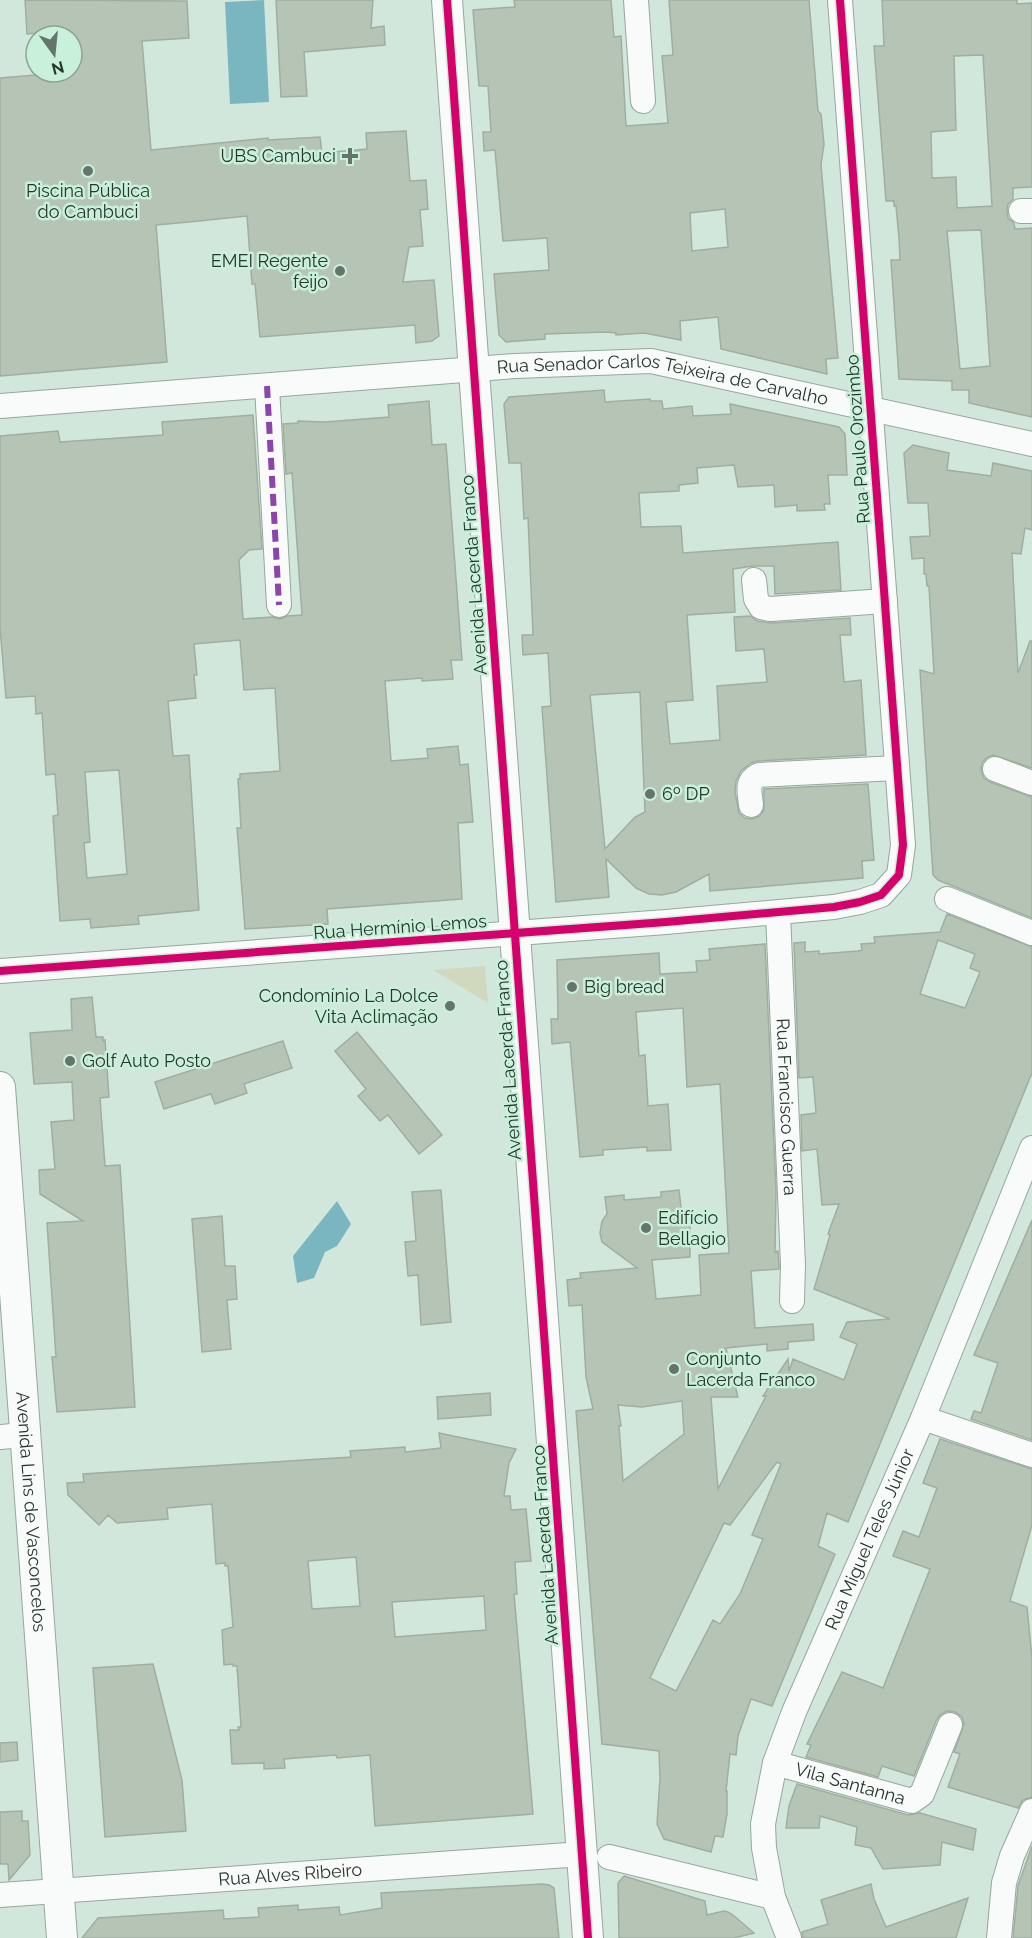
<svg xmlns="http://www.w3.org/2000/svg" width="1032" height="1938" font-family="Raleway,sans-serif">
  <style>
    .green { fill: #d0d9bd }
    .water { fill: #7ab6c0 }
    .building { fill: #b5c4b4; stroke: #a0aea2; stroke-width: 1.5; fill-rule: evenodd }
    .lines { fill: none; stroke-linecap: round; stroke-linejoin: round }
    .minor-casing { stroke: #96a79d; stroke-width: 26 }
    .tertiary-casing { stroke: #96a79d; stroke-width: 32 }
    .minor { stroke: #f8fbfa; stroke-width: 24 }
    .tertiary { stroke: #f8fbfa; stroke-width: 30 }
    .quiet { stroke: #8e44ad; stroke-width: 6; stroke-dasharray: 12 6; stroke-linecap: butt }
    .cycleway-casing { stroke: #c9f0da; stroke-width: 11 }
    .cycleway { stroke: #d6006c; stroke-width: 8 }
    .poi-dot { fill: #64756b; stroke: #c9f0da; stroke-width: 2 }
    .labels { text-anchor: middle; stroke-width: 5; stroke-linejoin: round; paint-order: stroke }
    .poi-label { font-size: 18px; fill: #28372e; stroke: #c9f0da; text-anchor: start }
    .street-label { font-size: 18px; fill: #28372e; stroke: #c9f0da }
  </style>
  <rect width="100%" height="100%" fill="#d2e7db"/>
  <polygon class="green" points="485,966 488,1003 433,970"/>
  <g class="water">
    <polygon points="264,0 269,102 230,104 225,2"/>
    <polygon points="337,1201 351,1224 337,1246 325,1252 314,1278 297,1283 293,1256"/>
  </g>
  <g class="building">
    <polygon points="25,0 187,1 189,38 142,41 151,150 268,138 268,140 320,137 322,153 367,149 366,133 406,131 410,181 426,180 428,209 420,210 423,246 409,247 403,282 434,280 439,336 432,341 416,343 415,325 260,337 255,284 252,284 247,216 189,222 156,225 167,362 0,376 0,78 72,72 72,36 51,36 50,32 27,34"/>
    <polygon points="276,0 373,0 371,28 384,26 385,45 304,52 307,96 281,97"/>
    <path d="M514,0H611L614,37L621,36L626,126L668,123L662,56L673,55L669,0H809L818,111L821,114L824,144L821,165L838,358L826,359L827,374L721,349L718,317L680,321L681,340L644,333L616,335V333L606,332L545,334V339L506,342L499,335L494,274L549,270L547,238L503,241L495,150L484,151L483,132H491L488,86H479L473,10L515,7ZM725,209L728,247L692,251L690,213Z"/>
    <path d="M882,0H1017V4L1032,3V187L1013,188V199L1008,204L1007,210L1008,218L1014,223L1015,229L1032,228V417L969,403V390H952V381L899,379L891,260H900L899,238L896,206H894V201H886L874,46H884ZM983,55L992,206L957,208L956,177L932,178L931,132L956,130L954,56ZM981,230L990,366L960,369L947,231Z"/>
    <path d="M604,390L605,402L650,399L651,401H662L663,409L692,406L693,416L731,414L730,404L839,427L845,434L847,475H828L830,504H824L825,510L797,511V505L775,507L774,485L738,487L734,465L697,468L698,483L679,485V491L639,493L641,527L681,526L683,553L838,542L841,590L775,594L774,566H753L733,569L735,612L687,615L693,700L666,702L670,744L720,740L717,686L767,682L764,649L736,651L734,617L750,616L757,621L771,623L850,618L851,635H840L844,682L861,680L866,755L758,761L751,763L741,771L736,781L735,792L739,813L745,818L752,819L760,816L764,810V789L868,784L874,860L862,861L863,878L710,891L709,874L676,892L662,895L649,894L636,888L606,859L609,897L556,902L542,707L551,706L548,653L523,655L522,635H533L528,518L524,519L521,463H509L504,404L509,397ZM640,692L645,812L635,817L605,849L590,695Z"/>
    <path d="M429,401L432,445L446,444L462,660H451L453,679L422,681V678L385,681L391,761L428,758L427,749L458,746L460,765L468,764L473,822L458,823L462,899L327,909L328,924L245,929L237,828H241L238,779H240V774L280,771L275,688L244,690L240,640L194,644L197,675H194L196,698L168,701L173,756L189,755L199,910L138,916L139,924L91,928L90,919L60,921L53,816L58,815L55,774L46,775L42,713L36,714L35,696L6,698L0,628V436L58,431L60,442L163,435L162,422L253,415L262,549L249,550L239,560L243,619L272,617L280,619L287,616L302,615L292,473L286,474L283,424L298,423V421L325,422L389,417L388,405ZM119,770L127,874L87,878L84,843L90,842L85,772Z"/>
    <polygon points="913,445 949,453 947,470 991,476 993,463 1032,471 1032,530 1025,528 1021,554 1012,553 1018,673 1030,641 1032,641 1032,768 993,755 986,758 982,763 981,771 984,778 990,782 1032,797 1032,918 938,880 933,875 920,670 934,674 929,586 927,586 926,574 924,574 924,558 912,559 910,537 930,536 928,503 908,503 904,453"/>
    <path d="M947,914L1032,947V1073L848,1522L827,1513L818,1546L835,1554L772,1706L751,1699L738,1736L736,1755L730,1754L726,1791H727V1814L723,1837L715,1836L711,1852L664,1839L657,1824L660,1778L659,1751L602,1744L576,1411L593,1409L586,1377L582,1305L569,1306L567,1280L581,1278L580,1273L637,1268L602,1242L600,1233L602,1221L607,1214L605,1197L624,1195V1200L661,1197V1192L679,1190L681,1207L688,1214L690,1223V1257L652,1260L656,1299L701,1295L699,1255L729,1253L720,1084L687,1087L683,1008L636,1012L639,1056L645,1055L648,1106L668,1104L671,1150L647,1151V1147L603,1150V1155L580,1157L570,1042L552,1044L551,1019H558L557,960L659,953L660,974L697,972L696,961L710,960L709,949L765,944L776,1191L775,1252L778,1251L779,1265V1269L751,1271L755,1328L813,1324L814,1340L788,1342V1349L767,1351V1344L726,1348L738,1397H711L718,1489L766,1396H763L788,1359L789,1371L793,1359L844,1380L857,1344L840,1337L847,1322L890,1319L814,1289L830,1235L828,1234L839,1204L822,1205L817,1149L802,1151L801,1115L816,1113L813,1077L799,1078L794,943L805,942V952L819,951V954L858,951L862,950L861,944L875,943L874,937L940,932ZM938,940L975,954L970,968L980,972L965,1008L920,994ZM682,1401L684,1434L623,1481L619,1426H621L618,1405L642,1407ZM777,1462L781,1464L752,1535L763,1539L740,1594L720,1624L713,1620L676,1691L650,1678L724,1523L730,1525Z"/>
    <polygon points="92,997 96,1037 103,1037 103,1041 105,1040 109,1097 100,1098 105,1166 120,1165 135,1407 57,1412 52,1357 56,1357 47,1223 83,1221 40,1194 39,1170 55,1169 51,1122 74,1120 72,1082 34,1084 30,1033 72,1030 71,999"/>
    <polygon points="357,1032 442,1135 419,1154 388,1115 380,1121 358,1096 366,1089 335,1051"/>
    <polygon points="283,1041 292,1068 244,1084 247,1093 215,1104 211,1094 164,1109 155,1082"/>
    <polygon points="441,1190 451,1322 421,1325 418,1275 408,1276 405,1242 416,1241 412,1192"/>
    <polygon points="222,1216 225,1266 235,1266 237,1299 227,1300 231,1349 202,1352 192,1219"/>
    <polygon points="1032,1220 1032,1440 971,1419 974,1411 981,1413 998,1363 974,1355"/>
    <polygon points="490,1393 491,1415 438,1419 437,1397"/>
    <path d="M439,1433L516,1449L509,1463L504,1496H510L511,1510L526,1509L531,1561L515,1562L517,1594H514L533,1814L375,1826L370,1755L337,1758L336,1755L284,1759L285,1768L264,1769V1763L232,1764L230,1730H239L238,1727H241L237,1666H233V1664L224,1665L222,1630L233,1627L228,1566H225V1563L216,1564L212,1504L167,1508L168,1519L117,1523L108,1515L99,1525L68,1495L67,1483L84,1482L83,1474L351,1457L350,1451L405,1447V1452L441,1448ZM356,1557L360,1606L312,1609L308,1561ZM484,1596L486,1630L395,1637L392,1602Z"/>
    <polygon points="940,1439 1032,1469 1032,1525 1010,1601 1027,1607 1032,1658 1032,1797 1023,1800 1018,1808 948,1787 960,1754 954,1752 964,1724 962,1717 955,1712 947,1711 941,1714 937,1719 914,1776 882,1766 878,1777 806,1757 811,1745 807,1744 842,1672 883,1688 930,1569 893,1556 903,1531 919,1537 937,1488 923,1483"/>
    <polygon points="153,1664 182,1780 186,1831 105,1837 93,1668"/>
    <polygon points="17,1742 18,1760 0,1762 0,1743"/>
    <polygon points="797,1784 908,1815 920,1813 976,1829 973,1850 942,1842 940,1865 883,1869 871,1848 855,1845 857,1827 820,1816 819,1828 786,1828 789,1806"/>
    <polygon points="22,1811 22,1821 28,1821 30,1855 9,1880 8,1864 0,1864 0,1812"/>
    <polygon points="1032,1846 1032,1938 1013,1938 1018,1886"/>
    <polygon points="624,1876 705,1901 707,1915 724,1911 728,1912 733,1915 754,1933 734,1938 619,1938 618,1883"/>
    <polygon points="542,1884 549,1885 554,1888 559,1938 82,1938 98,1918 223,1910 224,1919 259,1917 258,1908 298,1905 298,1910 339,1907 340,1915 382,1908 381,1893"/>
    <polygon points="871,1884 874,1899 886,1927 968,1898 956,1938 803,1938 802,1932 828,1924 821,1900"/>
  </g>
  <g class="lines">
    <defs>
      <g id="minor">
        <polyline points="636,0 643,101"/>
        <polyline points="1021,211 1032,211"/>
        <polyline points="267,386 279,605"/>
        <path id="s1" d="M0,406L515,366L651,361L1032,444"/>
        <polyline points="754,580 756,599 761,607 770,609 885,601"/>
        <polyline points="995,769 1032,783"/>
        <path d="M751,805C750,792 745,782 759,775L897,768"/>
        <polyline points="947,899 1032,933"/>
        <path id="s2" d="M778,913L793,1265L792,1301"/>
        <polyline points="0,971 666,922 834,907 860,902 881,895 899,875 903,845 840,0"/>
        <polyline points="923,1418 1032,1455"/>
        <polyline points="0,1437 24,1435"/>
        <path id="s3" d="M775,1763L912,1801L922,1794L950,1725"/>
        <polyline points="609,1857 773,1897"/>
        <path id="s4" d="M0,1895L582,1854"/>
        <path id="s5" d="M789,1938L773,1897L764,1848L763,1824L775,1763L794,1712L923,1418L1032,1148"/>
        <polyline points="999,1938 1004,1883 1012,1856 1032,1811"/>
      </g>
      <g id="tertiary">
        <polyline points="447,0 588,1938"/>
        <path id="s6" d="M0,1087L62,1938"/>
      </g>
    </defs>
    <use href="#minor" class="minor-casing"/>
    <use href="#tertiary" class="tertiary-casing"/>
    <use href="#minor" class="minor"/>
    <use href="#tertiary" class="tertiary"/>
    <polyline class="quiet" points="267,386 279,605"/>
    <defs>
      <g id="cycleway">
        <polyline points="447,0 588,1938"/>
        <polyline points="0,971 666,922 834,907 860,902 881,895 899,875 903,845 840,0"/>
      </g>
    </defs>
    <use href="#cycleway" class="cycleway-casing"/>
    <use href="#cycleway" class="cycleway"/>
  </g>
  <g class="poi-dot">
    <path d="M347 147h6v6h6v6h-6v6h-6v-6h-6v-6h6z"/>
    <circle cx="88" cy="171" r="6"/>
    <circle cx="340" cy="271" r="6"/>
    <circle cx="650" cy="794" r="6"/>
    <circle cx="572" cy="987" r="6"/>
    <circle cx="450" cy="1006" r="6"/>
    <circle cx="70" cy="1061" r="6"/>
    <circle cx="646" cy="1228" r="6"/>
    <circle cx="674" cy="1369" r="6"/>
  </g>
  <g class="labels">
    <g class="poi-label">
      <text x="336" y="162" text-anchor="end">UBS Cambuci</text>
      <text x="88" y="197" text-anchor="middle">Piscina Pública<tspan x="88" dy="21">do Cambuci</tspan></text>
      <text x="328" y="267" text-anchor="end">EMEI Regente<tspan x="328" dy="21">feijo</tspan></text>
      <text x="662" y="800">6º DP</text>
      <text x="584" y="993">Big bread</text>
      <text x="438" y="1002" text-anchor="end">Condomínio La Dolce<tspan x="438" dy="21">Vita Aclimação</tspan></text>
      <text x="82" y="1067">Golf Auto Posto</text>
      <text x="658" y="1224">Edifício<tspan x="658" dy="21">Bellagio</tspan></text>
      <text x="686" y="1365">Conjunto<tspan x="686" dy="21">Lacerda Franco</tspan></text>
    </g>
    <g class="street-label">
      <text dy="6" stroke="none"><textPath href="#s1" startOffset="666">Rua Senador Carlos Teixeira de Carvalho</textPath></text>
      <text transform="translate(858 439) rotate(-94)" y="6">Rua Paulo Orozimbo</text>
      <text transform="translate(474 575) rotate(-94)" y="6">Avenida Lacerda Franco</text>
      <text transform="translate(400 927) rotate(-4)" y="6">Rua Hermínio Lemos</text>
      <text transform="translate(508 1060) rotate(-94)" y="6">Avenida Lacerda Franco</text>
      <text dy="6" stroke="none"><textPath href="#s2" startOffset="194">Rua Francisco Guerra</textPath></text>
      <text dy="6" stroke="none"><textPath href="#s6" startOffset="426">Avenida Lins de Vasconcelos</textPath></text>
      <text dy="6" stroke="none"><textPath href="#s5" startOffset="423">Rua Miguel Teles Júnior</textPath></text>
      <text transform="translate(545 1545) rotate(-94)" y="6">Avenida Lacerda Franco</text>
      <text dy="6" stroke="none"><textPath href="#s3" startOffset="78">Vila Santanna</textPath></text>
      <text dy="6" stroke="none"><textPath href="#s4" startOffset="291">Rua Alves Ribeiro</textPath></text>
    </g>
  </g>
  <g transform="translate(54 54) rotate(165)"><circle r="28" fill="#c9f0da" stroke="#89a695" stroke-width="1.5"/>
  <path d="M0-4.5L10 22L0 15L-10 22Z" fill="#64756b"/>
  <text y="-9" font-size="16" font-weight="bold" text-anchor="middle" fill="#28372e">N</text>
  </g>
</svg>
